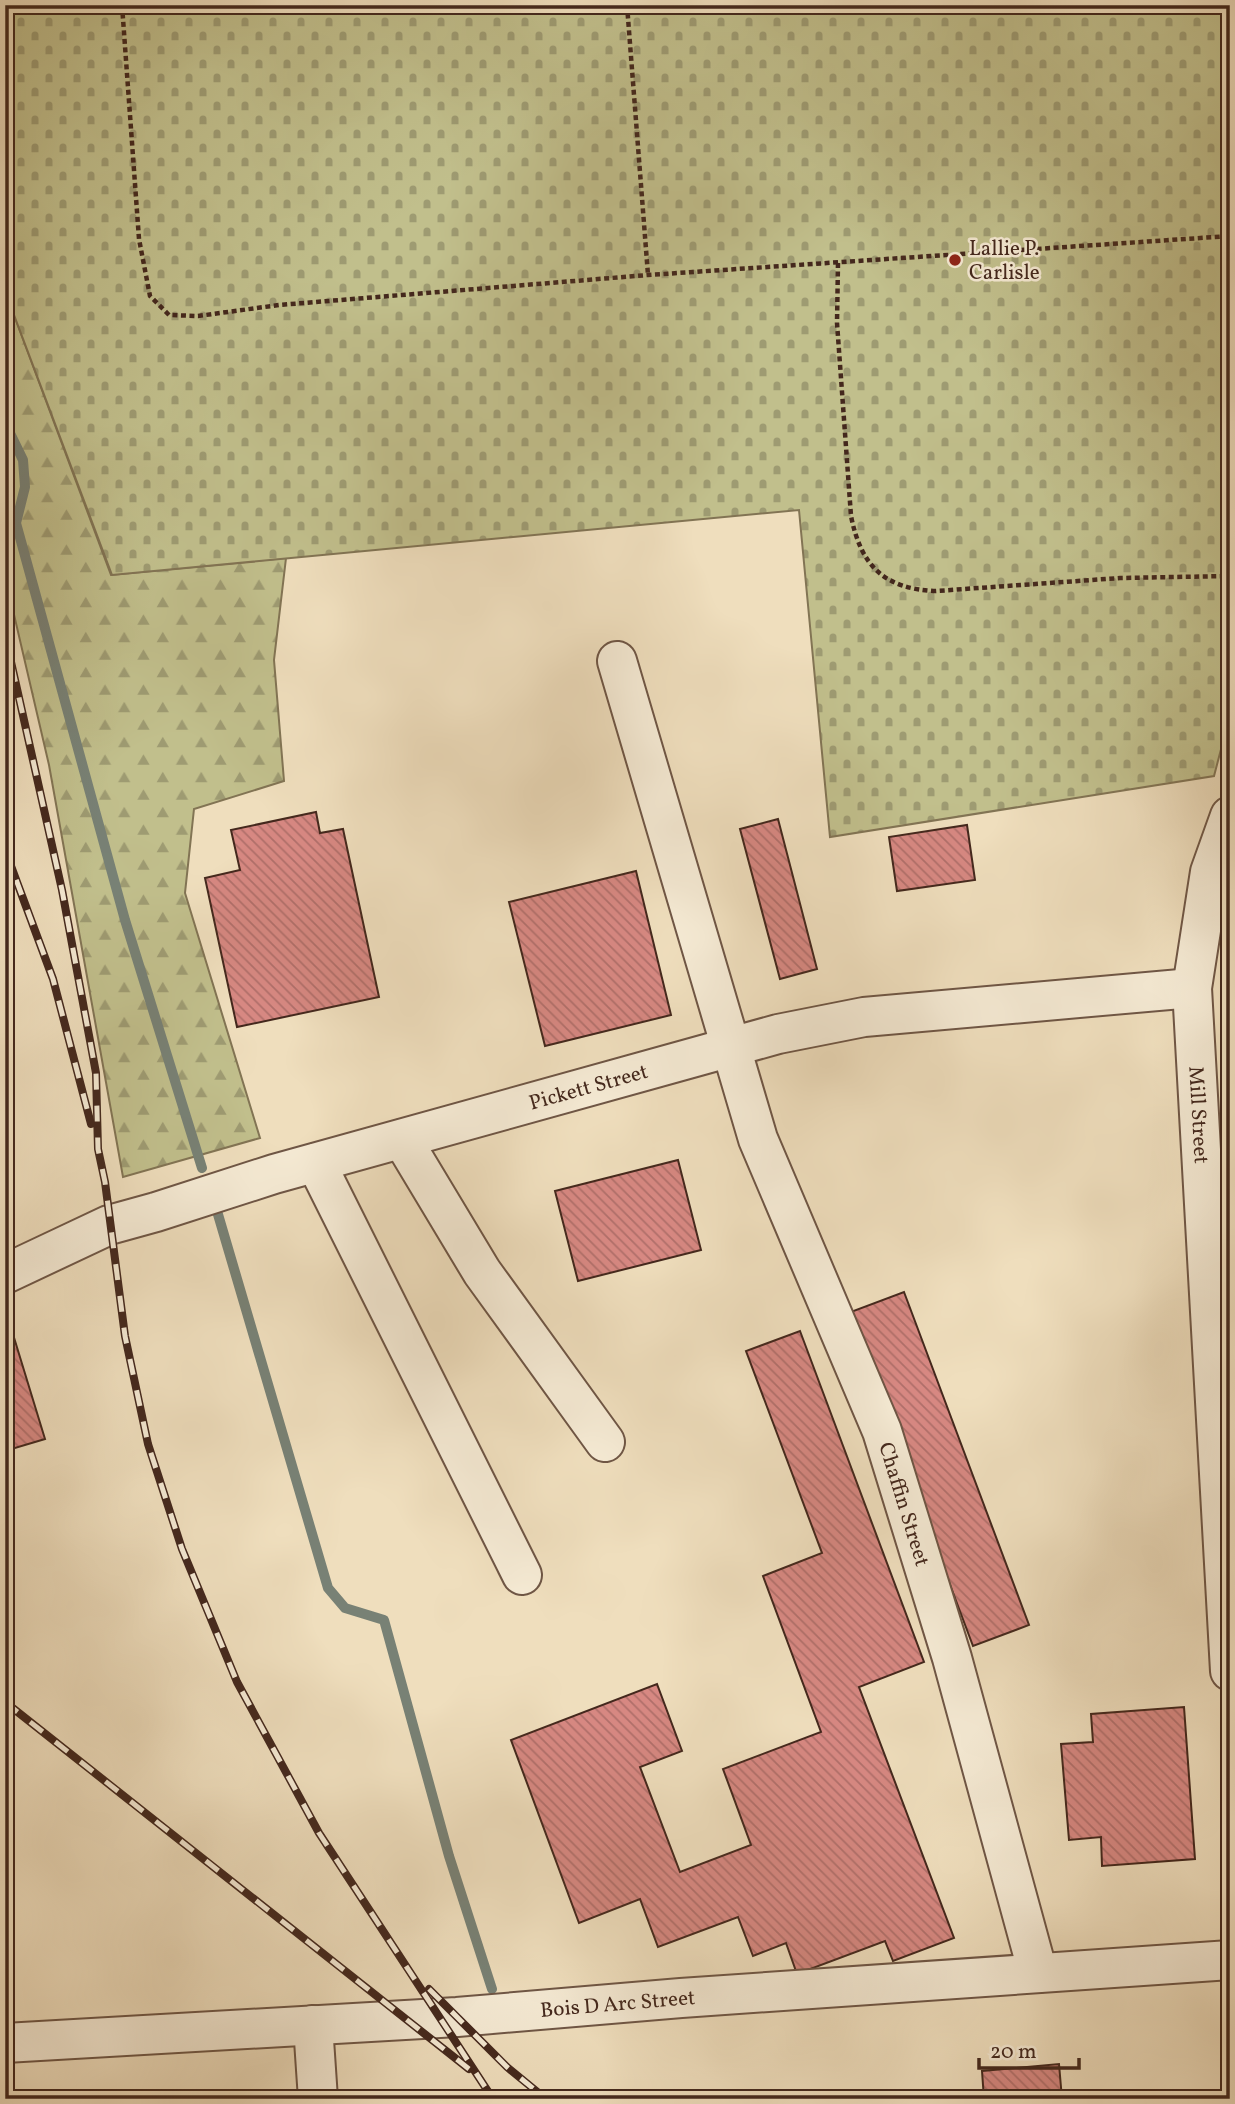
<svg xmlns="http://www.w3.org/2000/svg" width="1235" height="2104" font-family="Vollkorn,serif">
  <style>
    .forest { fill: url(#forest-firs); stroke: #827454; stroke-width: 2 }
    .cemetery { fill: url(#cemetery-stones); stroke: #827454; stroke-width: 2 }
    .lines { fill: none; stroke-linecap: round; stroke-linejoin: round }
    .stream { stroke: #788175; stroke-width: 10 }
    .building { fill: url(#building-back-hatch); stroke: #44281d; stroke-width: 2 }
    .minor-casing { stroke: #6f5645; stroke-width: 42 }
    .path { stroke: #44281d; stroke-width: 4.5; stroke-dasharray: 5 3.5; stroke-linecap: butt }
    .minor { stroke: #f5ead4; stroke-width: 38 }
    .rail-casing { stroke: #44281d; stroke-width: 8 }
    .rail { stroke: #f5ead4; stroke-width: 5; stroke-dasharray: 16; stroke-linecap: butt }
    .poi-dot { fill: #8f2418; stroke: #f5ead4; stroke-width: 2.5 }
    .labels { text-anchor: middle; stroke-width: 5; stroke-linejoin: round; paint-order: stroke }
    .poi-label { font-size: 21px; fill: #44281d; stroke: #f5ead4; text-anchor: start }
    .street-label { font-size: 21px; fill: #44281d; stroke: #f5ead4 }
  </style>
  <defs>
    <pattern id="forest-firs" width="22" height="20" patternUnits="userSpaceOnUse" patternTransform="scale(1.75)"><rect width="22" height="20" fill="#c1bf8c"/><path d="M5 1l3.5 6h-7zM16 11l3.5 6h-7z" fill="#9e9b72"/></pattern>
    <pattern id="cemetery-stones" width="16" height="16" patternUnits="userSpaceOnUse" patternTransform="scale(1.75)"><rect width="16" height="16" fill="#c1bf8c"/><path d="M2 7V4a2 2 0 0 1 4 0v3zM10 15v-3a2 2 0 0 1 4 0v3z" fill="#9e9b72"/></pattern>
    <pattern id="building-back-hatch" width="6" height="6" patternUnits="userSpaceOnUse" patternTransform="scale(1.75)"><rect width="6" height="6" fill="#d78882"/><path d="M-1 5l2 2M0 0l6 6M5-1l2 2" fill="none" stroke="#b06f6a"/></pattern>
  </defs>
  <rect width="100%" height="100%" fill="#efdebd"/>
  <filter id="stains"><feTurbulence type="fractalNoise" baseFrequency=".00286" numOctaves="4"/><feColorMatrix values="0 0 0 0 .2 0 0 0 0 .09 0 0 0 0 .02 0 0 0 .5 -.17"/></filter>
  <radialGradient id="worn" r=".72"><stop offset=".6" stop-color="#630" stop-opacity="0"/><stop offset="1" stop-color="#630" stop-opacity=".3"/></radialGradient>
  <polygon class="forest" points="5,291 111,575 286,558 274,660 284,781 194,809 185,893 260,1138 123,1177 49,765 5,576"/>
  <polygon class="cemetery" points="5,5 1230,5 1230,614 1228,615 1230,715 1214,776 830,837 799,510 112,575 5,291"/>
  <g class="lines">
    <g class="stream">
      <polyline points="5,423 23,460 25,487 16,523 125,920 202,1168"/>
      <polyline points="217,1211 328,1588 345,1608 384,1620 449,1856 492,1989"/>
    </g>
  </g>
  <g class="building">
    <polygon points="316,812 320,833 343,829 379,997 237,1027 205,878 240,870 231,830"/>
    <polygon points="778,819 817,969 780,979 740,829"/>
    <polygon points="967,825 975,880 897,891 889,837"/>
    <polygon points="636,871 671,1015 545,1046 509,902"/>
    <polygon points="678,1160 701,1250 578,1281 555,1191"/>
    <polygon points="904,1292 1029,1625 973,1646 848,1313"/>
    <polygon points="12,1331 45,1439 5,1451 5,1333"/>
    <polygon points="800,1331 924,1662 859,1687 954,1938 893,1961 885,1941 797,1974 786,1943 753,1956 738,1917 658,1947 640,1899 579,1923 511,1740 657,1684 682,1751 640,1767 680,1872 751,1845 723,1769 821,1732 763,1576 822,1553 746,1351"/>
    <polygon points="1184,1707 1195,1859 1102,1866 1101,1837 1069,1840 1061,1744 1093,1742 1091,1714"/>
    <polygon points="1059,2064 1062,2099 984,2099 982,2071"/>
  </g>
  <g class="lines">
    <defs>
      <g id="minor">
        <path id="s1" d="M617,661L758,1139L882,1431L952,1658L1038,1973"/>
        <path id="s2" d="M1230,816L1210,872L1192,988L1230,1671"/>
        <polyline points="402,1139 482,1272 605,1442"/>
        <polyline points="316,1163 522,1575"/>
        <path id="s3" d="M5,1274L109,1225L156,1212L274,1174L778,1034L864,1017L1192,988"/>
        <polyline points="313,2025 318,2099"/>
        <path id="s4" d="M5,2043L457,2017L681,1998L1230,1960"/>
      </g>
    </defs>
    <use href="#minor" class="minor-casing"/>
    <g class="path">
      <polyline points="122,5 139,239 150,296 169,315 198,316 279,305 648,275 1230,236"/>
      <polyline points="627,5 648,275"/>
      <path d="M838,263L837,323L851,516C861,566 884,589 936,591L1120,578L1230,576"/>
    </g>
    <use href="#minor" class="minor"/>
    <defs>
      <g id="rail">
        <polyline points="5,635 62,890 96,1073 98,1149 105,1182 125,1336 148,1444 182,1549 237,1682 319,1833 493,2099"/>
        <polyline points="5,850 53,979 91,1124"/>
        <polyline points="5,1702 469,2069"/>
        <polyline points="429,1989 507,2067 546,2099"/>
      </g>
    </defs>
    <use href="#rail" class="rail-casing"/>
    <use href="#rail" class="rail"/>
  </g>
  <circle class="poi-dot" cx="955" cy="260" r="7"/>
  <g class="labels">
    <g class="poi-label">
      <text x="969" y="255">Lallie P.<tspan x="969" dy="24">Carlisle</tspan></text>
    </g>
    <g class="street-label">
      <text dy="7" stroke="none"><textPath href="#s3" startOffset="614">Pickett Street</textPath></text>
      <text dy="7" stroke="none"><textPath href="#s2" startOffset="304">Mill Street</textPath></text>
      <text dy="7" stroke="none"><textPath href="#s1" startOffset="892">Chaffin Street</textPath></text>
      <text dy="7" stroke="none"><textPath href="#s4" startOffset="614">Bois D Arc Street</textPath></text>
    </g>
  </g>
  <rect width="1235" height="2104" fill="none" stroke="#efdebd" stroke-width="28"/>
  <rect x="7" y="7" width="1221" height="2090" fill="none" stroke="#44281d" stroke-width="3.5"/>
  <rect x="14" y="14" width="1207" height="2076" fill="none" stroke="#44281d" stroke-width="2"/>
  <path d="M979 2058v10h100v-10" fill="none" stroke="#44281d" stroke-width="3.5"/>
  <text x="990" y="2058" font-size="21" fill="#44281d" stroke="#f5ead4" stroke-width="5" paint-order="stroke">20 m</text>
  <rect width="100%" height="100%" filter="url(#stains)"/>
  <rect width="100%" height="100%" fill="url(#worn)"/>
</svg>
